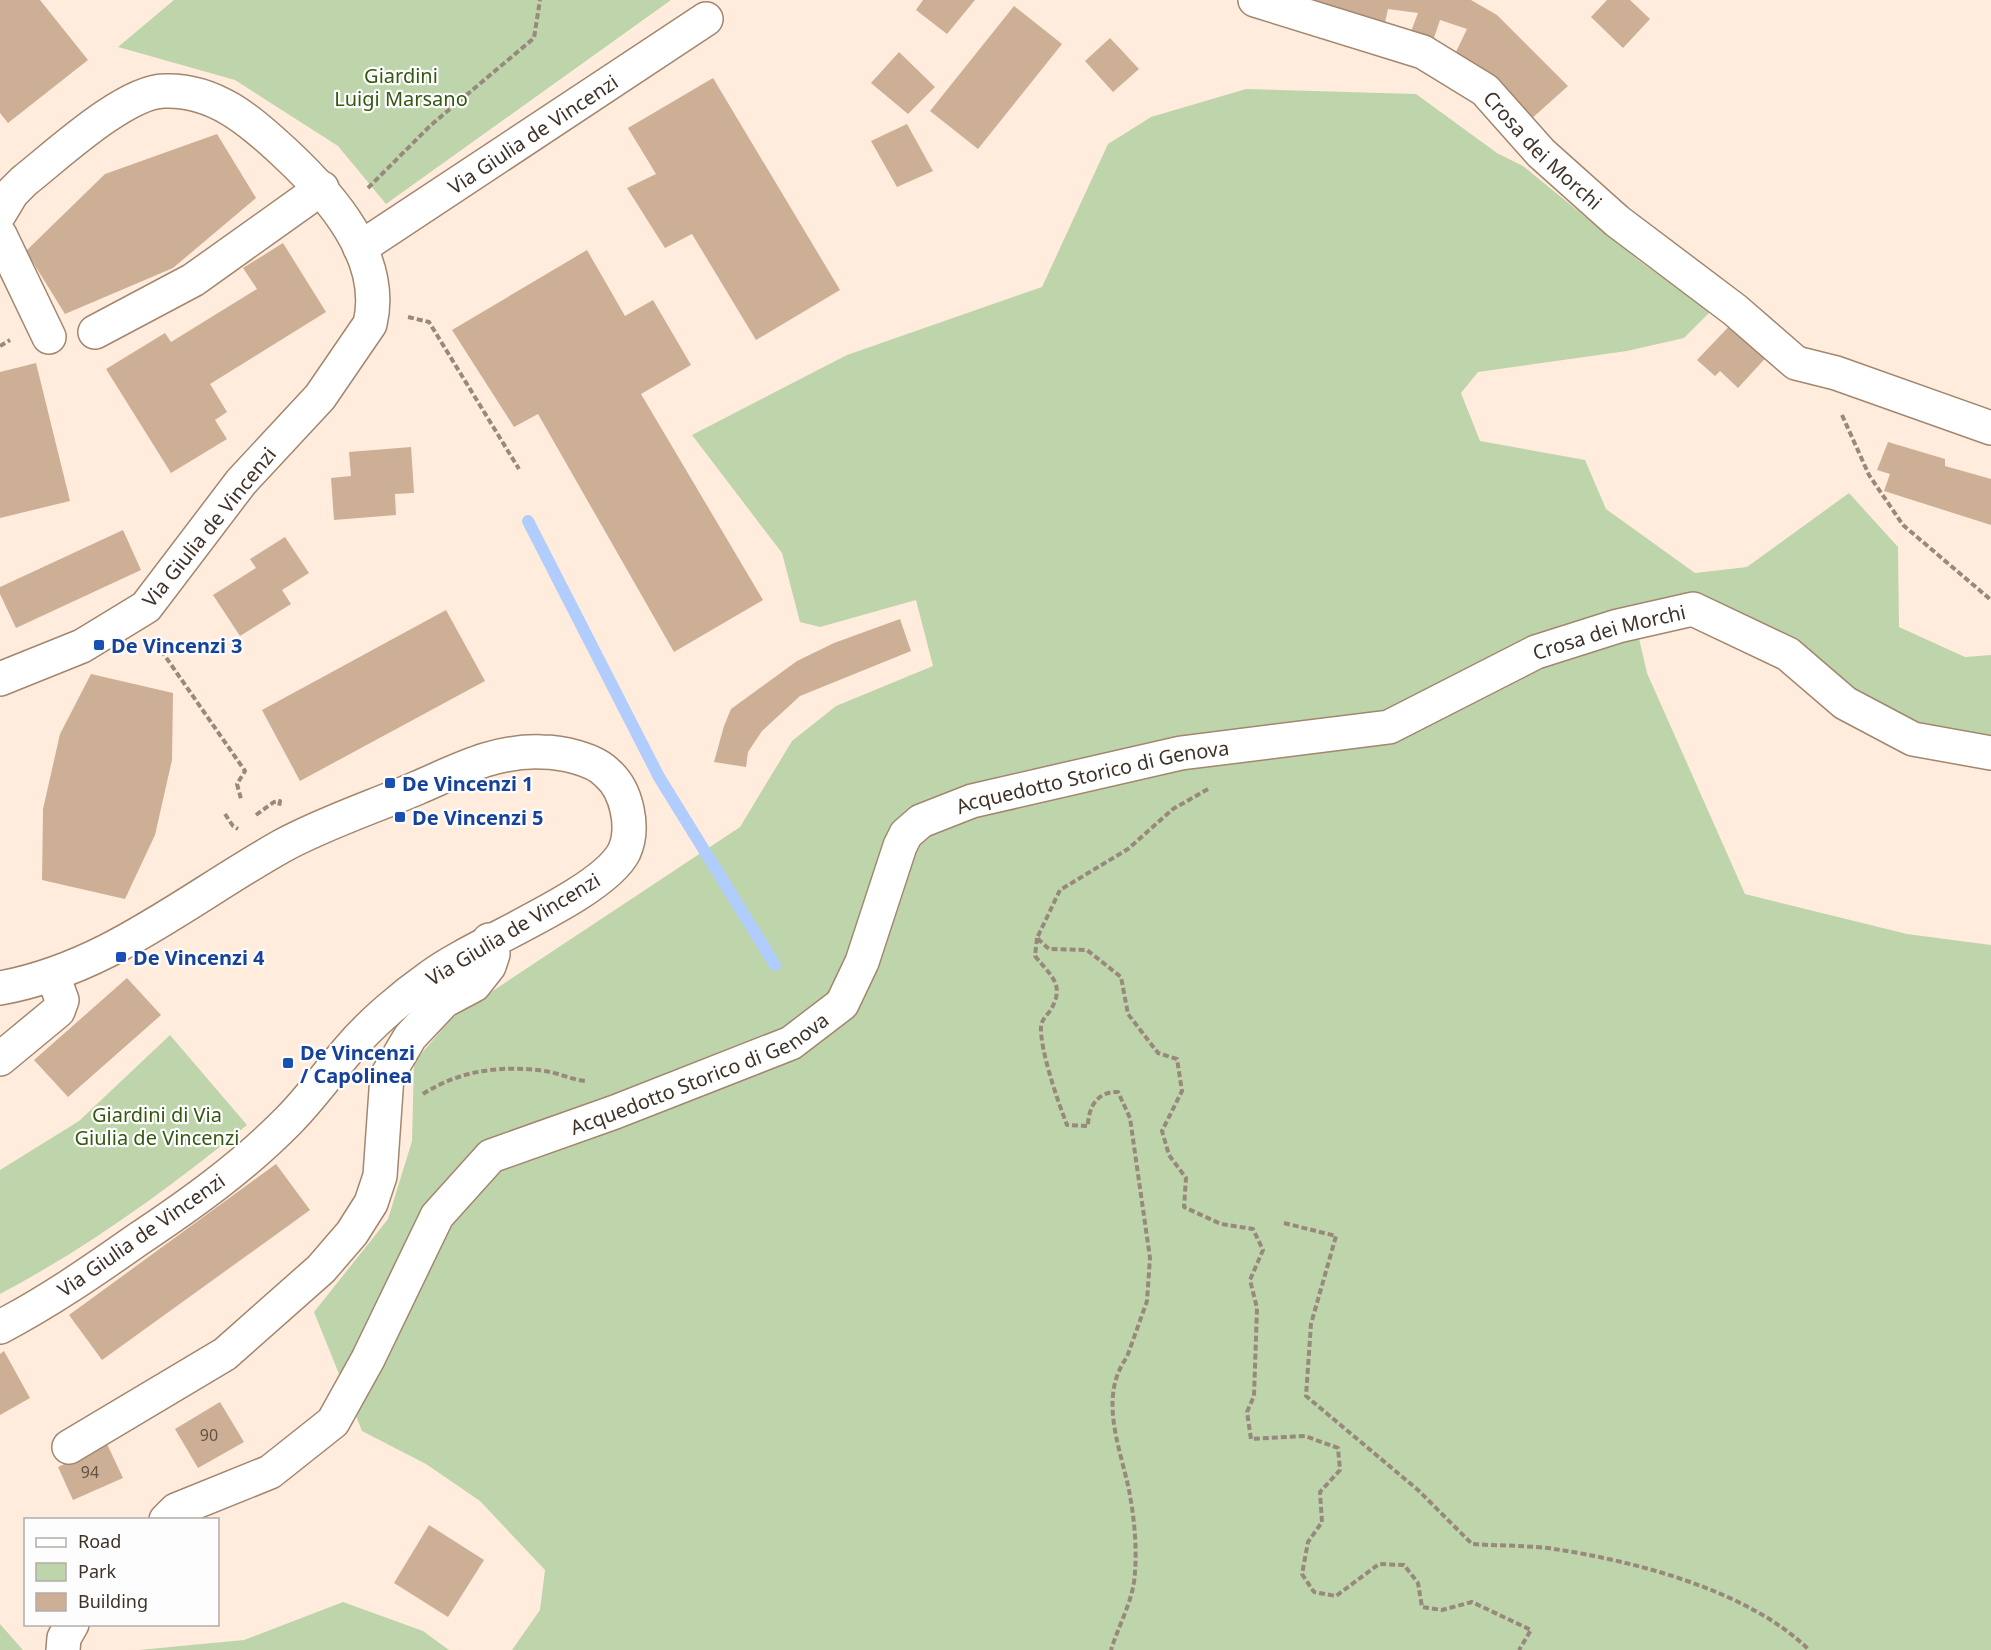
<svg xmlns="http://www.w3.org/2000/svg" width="1991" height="1650" font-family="'Noto Sans',sans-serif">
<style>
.green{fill:#bed5ac}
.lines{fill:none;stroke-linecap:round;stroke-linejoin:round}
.stream{stroke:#b0cdfd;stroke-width:12}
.building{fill:#cdaf95}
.minor-casing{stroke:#a3866e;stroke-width:36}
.path{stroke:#98897c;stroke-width:4;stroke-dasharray:6 3;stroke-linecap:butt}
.minor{stroke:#fff;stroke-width:33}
.transit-dot{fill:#1a4fb4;stroke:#fdfdfd;stroke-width:2}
.labels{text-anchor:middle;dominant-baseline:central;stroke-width:4.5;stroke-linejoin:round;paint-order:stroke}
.number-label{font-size:16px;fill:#625244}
.park-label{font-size:20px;fill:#355710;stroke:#fdfdfd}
.street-label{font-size:20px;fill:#3f3329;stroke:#fdfdfd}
.transit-label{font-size:20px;font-weight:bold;fill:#164399;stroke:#fdfdfd;text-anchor:start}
</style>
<rect width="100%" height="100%" fill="#ffecdc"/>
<path class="green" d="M 174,0 L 671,0 L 386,204 L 338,146 L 235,80 L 118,47 Z
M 1246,89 L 1416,94 L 1497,153 L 1523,166 L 1638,260 L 1710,312 L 1684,338 L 1627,351 L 1478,372 L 1461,393 L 1480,441 L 1585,460 L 1606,509 L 1695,573 L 1747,567 L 1849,493 L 1898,547 L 1899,627 L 1965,657 L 1991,655 L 1991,739 L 1905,720 L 1740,616 L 1632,608 L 1647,673 L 1745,894 L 1907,934 L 1991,945 L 1991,1650 L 512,1650 L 540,1610 L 545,1570 L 480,1501 L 426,1464 L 362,1431 L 314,1312 L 388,1219 L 412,1141 L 414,1062 L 452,1018 L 740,827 L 792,741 L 836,706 L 933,666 L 916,600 L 820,627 L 800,622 L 782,553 L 692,435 L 847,355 L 1042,287 L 1108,144 L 1151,117 Z
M 170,1035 L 247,1125 C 168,1189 89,1247 0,1294 L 0,1170 L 79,1121 Z
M 343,1602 L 423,1631 L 449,1650 L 139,1650 L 244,1640 Z
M 0,1624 L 23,1650 L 0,1650 Z"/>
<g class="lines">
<path class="stream" d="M 528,521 L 659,777 L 775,965"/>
</g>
<path class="building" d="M 0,0 L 40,0 L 88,60 L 8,123 L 0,113 Z
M 923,0 L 975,0 L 947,34 L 916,10 Z
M 1289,0 L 1471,0 L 1497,15 L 1568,86 L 1530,120 L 1453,58 L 1467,29 L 1440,20 L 1433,41 L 1410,34 L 1418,13 L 1388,9 L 1384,27 Z
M 1607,0 L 1630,0 L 1650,19 L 1623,48 L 1591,17 Z
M 1014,6 L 1062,44 L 978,149 L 930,111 Z
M 1110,38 L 1139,69 L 1113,92 L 1085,61 Z
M 899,52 L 935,87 L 908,114 L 871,83 Z
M 713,78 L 840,290 L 756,340 L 692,234 L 665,248 L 627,188 L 656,174 L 628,128 Z
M 907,124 L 933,171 L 897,187 L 871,141 Z
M 217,134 L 256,198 L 173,268 L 65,314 L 26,251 L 105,174 Z
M 283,243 L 326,312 L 210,384 L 227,412 L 215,420 L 227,439 L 171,473 L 106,369 L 165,333 L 171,342 L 257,289 L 243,268 Z
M 587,250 L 625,316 L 653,300 L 691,365 L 641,394 L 763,600 L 674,652 L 538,414 L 514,427 L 452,330 Z
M 1737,318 L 1772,351 L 1738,388 L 1720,371 L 1715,376 L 1697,360 Z
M 36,363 L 70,501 L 0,518 L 0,372 Z
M 1888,442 L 1945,459 L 1945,466 L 1991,479 L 1991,525 L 1884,491 L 1890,474 L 1877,470 Z
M 411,447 L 414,493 L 395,494 L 396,515 L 334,520 L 331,478 L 351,476 L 349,452 Z
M 123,530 L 141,570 L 16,628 L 0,594 L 0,587 Z
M 285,537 L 309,573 L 282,590 L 291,604 L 240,636 L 213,595 L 256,568 L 250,559 Z
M 446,610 L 485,681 L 300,781 L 262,710 Z
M 900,619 L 911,651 L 800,696 L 762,731 L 748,752 L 746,767 L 714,762 L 724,726 L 731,709 L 797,661 L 834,643 Z
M 91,674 L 173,693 L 172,760 L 155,835 L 125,899 L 42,880 L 43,809 L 60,734 Z
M 127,978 L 161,1015 L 68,1097 L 34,1060 Z
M 276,1164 L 310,1210 L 102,1360 L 69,1315 Z
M 4,1351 L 30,1398 L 0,1415 L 0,1354 Z
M 220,1402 L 244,1442 L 198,1468 L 175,1429 Z
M 107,1444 L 123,1478 L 73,1500 L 58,1467 Z
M 429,1525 L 484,1560 L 448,1617 L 394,1583 Z"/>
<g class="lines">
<defs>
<g id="minor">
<path id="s1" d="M 1255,0 L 1423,52 L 1485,90 L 1541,153 L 1617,221 L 1735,310 L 1796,363 L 1836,373 L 1991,428"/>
<path d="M 0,213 L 12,193 L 24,181 C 56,156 124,92 164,91 C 215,89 250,121 285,153 C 330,195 386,257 370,324 L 320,397 L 241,482 L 146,607 L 82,646 L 0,679"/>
<path d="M 0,235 L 49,337"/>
<path id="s2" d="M 360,248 L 706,19"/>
<path d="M 95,332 L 193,280 L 322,188"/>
<path d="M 0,988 C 107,969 189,898 282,846 C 324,823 373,807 417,788 C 459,770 495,750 542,752 C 561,752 594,759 607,773 C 627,790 635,828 624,852 C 601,896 475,943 430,977 C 403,996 370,1024 349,1049 C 329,1072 311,1098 289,1120 C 244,1166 191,1204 137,1240 C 93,1271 48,1302 0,1327"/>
<path d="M 0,1059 L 58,1011 L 62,1000 L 53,976"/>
<path d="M 69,1447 L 225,1354 L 321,1269 L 352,1233 L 371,1203 L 380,1176 L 387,1076 L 410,1037 L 444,1001 L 474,985 L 489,966 L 493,954 L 489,940"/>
<path id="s3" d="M 166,1520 L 176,1510 L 270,1472 L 333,1422 L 368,1359 L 437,1216 L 491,1156 L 615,1112 L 791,1043 L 842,1004 L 862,962 L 900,846 L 906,834 L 921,821 L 972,801 L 1181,753 L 1389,727 L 1536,652 L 1618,626 L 1693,609 L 1788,654 L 1845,703 L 1913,739 L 1991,753"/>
<path d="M 63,1650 L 64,1638 L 72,1624"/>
</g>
</defs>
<use href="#minor" class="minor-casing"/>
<path class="path" d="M 368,188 L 431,125 L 534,38 L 540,0
M 408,317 L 429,322 L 519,469
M 0,346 L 10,340
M 1842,415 L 1869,475 L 1903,525 L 1991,600
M 156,643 L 245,771 L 237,784 L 241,799
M 1208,789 L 1173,809 L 1128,849 L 1060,890 L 1037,938 L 1049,949 L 1087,950 L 1121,977 L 1128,1014 L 1158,1053 L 1177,1059 L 1182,1091 L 1162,1131 L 1169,1155 L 1186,1178 L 1184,1207 L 1221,1224 L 1253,1229 L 1263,1250 L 1250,1280 L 1257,1308 L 1254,1396 L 1247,1412 L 1251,1439 L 1305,1436 L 1338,1448 L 1340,1470 L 1320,1492 L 1322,1522 L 1308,1542 L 1302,1574 L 1314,1592 L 1336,1596 L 1379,1564 L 1404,1565 L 1418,1583 L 1422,1607 L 1442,1610 L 1472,1602 L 1531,1630 L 1519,1650
M 225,814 L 233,826 L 238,829
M 256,815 L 274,802 L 280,801 L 279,807
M 1037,938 L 1035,956 C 1051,976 1066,985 1050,1011 C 1046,1016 1041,1021 1041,1027 C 1040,1050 1058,1102 1067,1125 L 1088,1126 C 1088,1108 1097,1091 1118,1092 L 1130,1118 L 1150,1258 L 1147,1301 L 1127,1357 C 1098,1397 1120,1447 1129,1490 C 1134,1516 1137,1545 1135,1572 C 1134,1599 1119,1624 1111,1650
M 423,1094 C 460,1070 502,1065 545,1071 C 559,1073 572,1080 586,1081
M 1284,1223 L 1336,1236 L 1311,1324 L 1306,1396 L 1418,1490 L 1472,1544 C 1499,1546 1527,1545 1554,1549 C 1635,1561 1750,1591 1809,1650"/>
<use href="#minor" class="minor"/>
</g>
<g class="transit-dot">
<rect x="93" y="639" width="12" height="12" rx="3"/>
<rect x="384" y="777" width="12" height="12" rx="3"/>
<rect x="394" y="811" width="12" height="12" rx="3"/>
<rect x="115" y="951" width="12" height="12" rx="3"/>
<rect x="282" y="1057" width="12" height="12" rx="3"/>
</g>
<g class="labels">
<g class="number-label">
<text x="209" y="1435">90</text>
<text x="90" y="1472">94</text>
</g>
<g class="park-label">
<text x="401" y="75">Giardini<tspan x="401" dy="23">Luigi Marsano</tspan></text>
<text x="157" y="1114">Giardini di Via<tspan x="157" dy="23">Giulia de Vincenzi</tspan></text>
</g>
<g class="street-label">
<text stroke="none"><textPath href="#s2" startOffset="207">Via Giulia de Vincenzi</textPath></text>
<text stroke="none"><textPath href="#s1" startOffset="332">Crosa dei Morchi</textPath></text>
<text transform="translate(209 527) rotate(-51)">Via Giulia de Vincenzi</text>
<text stroke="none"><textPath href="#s3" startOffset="1814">Crosa dei Morchi</textPath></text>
<text stroke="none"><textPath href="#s3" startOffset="1272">Acquedotto Storico di Genova</textPath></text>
<text transform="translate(513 929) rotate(-31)">Via Giulia de Vincenzi</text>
<text stroke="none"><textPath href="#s3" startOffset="732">Acquedotto Storico di Genova</textPath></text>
<text transform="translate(141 1235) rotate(-35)">Via Giulia de Vincenzi</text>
</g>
<g class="transit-label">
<text x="111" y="645">De Vincenzi 3</text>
<text x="402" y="783">De Vincenzi 1</text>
<text x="412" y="817">De Vincenzi 5</text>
<text x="133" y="957">De Vincenzi 4</text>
<text x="300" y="1052">De Vincenzi<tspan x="300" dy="23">/ Capolinea</tspan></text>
</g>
</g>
<rect x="24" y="1518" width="195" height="108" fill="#fdfdfd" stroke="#b1aca8" stroke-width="1.5"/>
<rect x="36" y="1538" width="30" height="9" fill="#ffffff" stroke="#b1aca8" stroke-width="1.5"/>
<text x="78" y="1548" font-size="18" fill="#3f3329">Road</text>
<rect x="36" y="1563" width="30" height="18" fill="#bed5ac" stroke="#b1aca8" stroke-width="1.5"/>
<text x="78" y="1578" font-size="18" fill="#3f3329">Park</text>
<rect x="36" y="1593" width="30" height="18" fill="#cdaf95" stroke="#b1aca8" stroke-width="1.5"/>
<text x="78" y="1608" font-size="18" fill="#3f3329">Building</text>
</svg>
